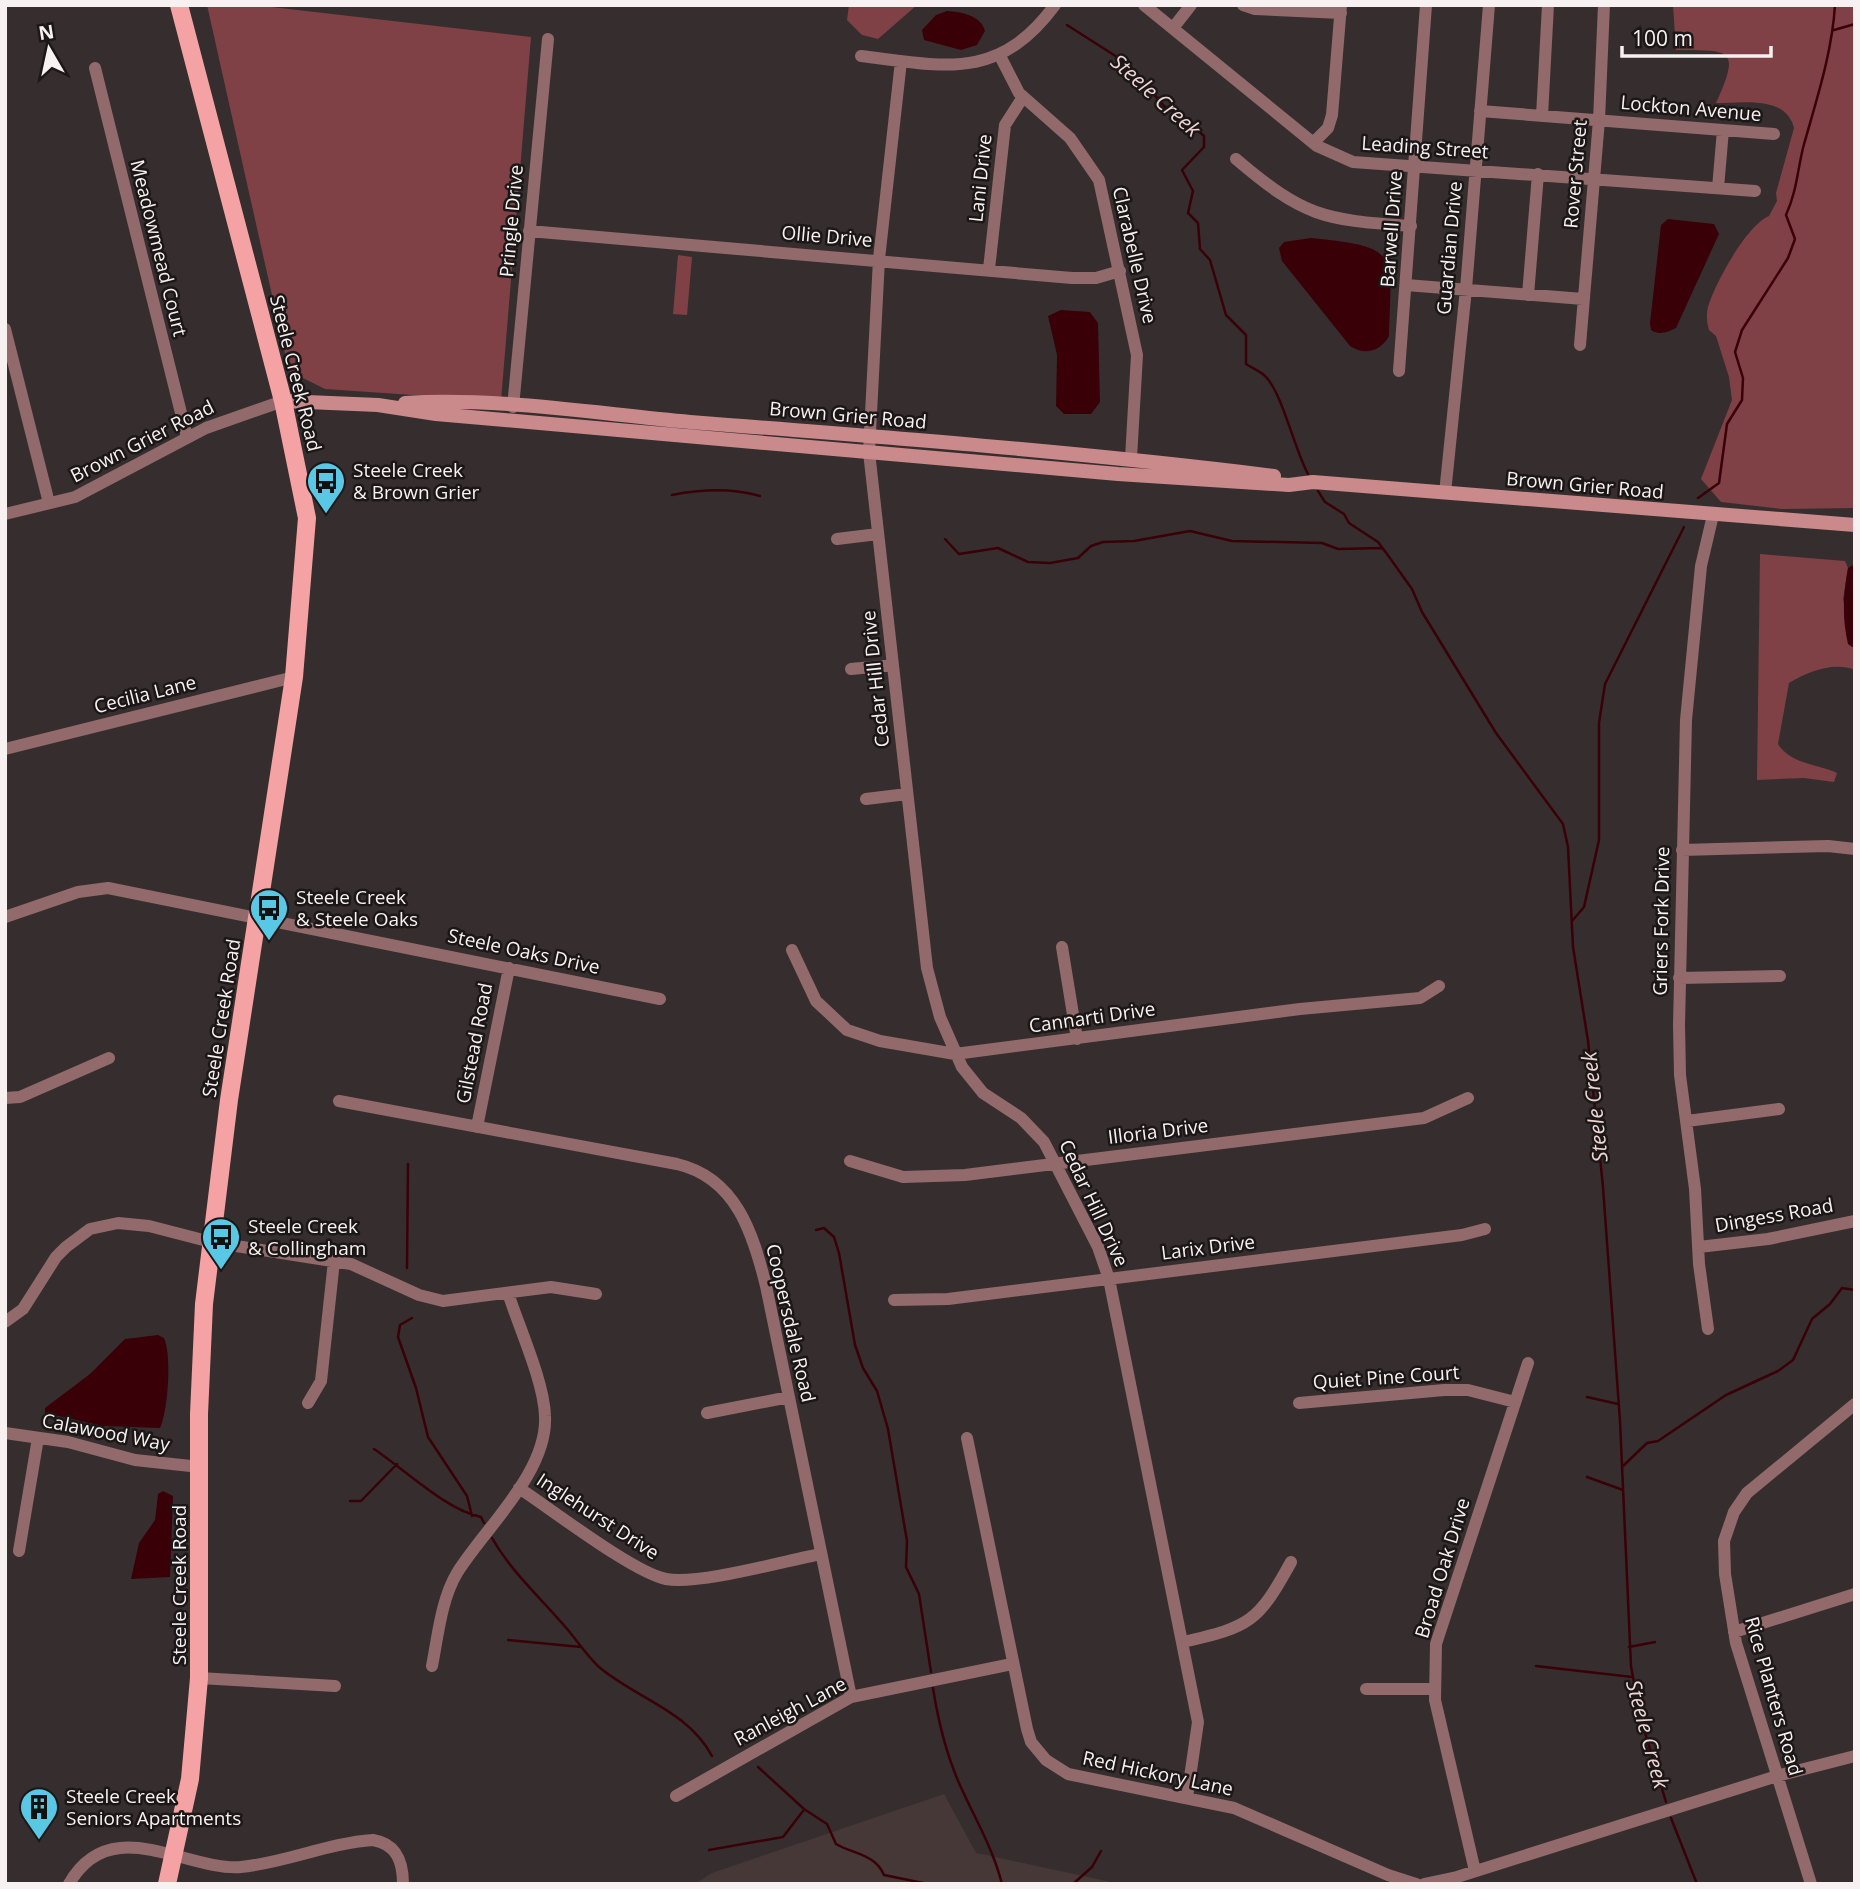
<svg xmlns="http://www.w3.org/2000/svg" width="1860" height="1889" font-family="'Open Sans',sans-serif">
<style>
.built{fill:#473838}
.green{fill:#7f4145}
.water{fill:#390008}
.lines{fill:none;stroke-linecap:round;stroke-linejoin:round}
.stream{stroke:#390008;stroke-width:2.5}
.minor{stroke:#936a6b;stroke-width:12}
.secondary{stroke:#ca8a8c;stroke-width:14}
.primary{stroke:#f5a2a5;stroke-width:18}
.labels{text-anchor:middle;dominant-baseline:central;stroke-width:5;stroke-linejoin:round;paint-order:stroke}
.street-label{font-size:19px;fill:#f7f1f1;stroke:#1b1717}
.poi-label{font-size:19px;fill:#f7f1f1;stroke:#1b1717;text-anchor:start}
.water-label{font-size:21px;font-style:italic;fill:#efd5d5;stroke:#1b1717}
</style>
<rect width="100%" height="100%" fill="#362e2e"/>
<path class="built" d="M 944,1794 L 976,1853 L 1120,1884 L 695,1884 L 712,1873 Z"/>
<path class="green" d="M 207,5 L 253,5 L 531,37 L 501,401 L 325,389 L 289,371 Z
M 849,5 L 917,5 L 878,39 L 862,35 L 847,20 Z
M 1673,5 L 1855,5 L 1855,508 L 1782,509 L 1721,502 L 1701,479 L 1732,400 L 1729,377 L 1716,336 L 1709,330 C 1707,323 1706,314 1708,307 C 1715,283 1747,225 1769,216 L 1777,201 L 1776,193 L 1794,128 C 1786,95 1742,103 1716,103 C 1742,46 1729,51 1676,50 Z
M 678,255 L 692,257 L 687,315 L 673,314 Z
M 1760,554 L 1845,561 L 1848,568 L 1843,599 L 1852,647 L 1855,646 L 1855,670 C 1834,661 1807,672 1789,683 L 1778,744 C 1790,764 1818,764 1837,773 L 1834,782 L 1804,778 L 1757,780 Z"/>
<path class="water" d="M 947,11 C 961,12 981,15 985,31 L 977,45 L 961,50 L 924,40 L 922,30 L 936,15 Z
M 1668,219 L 1714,224 L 1719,234 L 1676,328 C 1668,332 1660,336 1651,330 L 1650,323 L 1661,225 Z
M 1311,238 C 1401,247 1391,252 1389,336 C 1381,351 1365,356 1350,346 L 1282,261 L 1279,248 L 1284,242 Z
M 1061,310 L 1090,312 L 1098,323 L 1100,402 L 1091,414 L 1064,414 L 1056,406 L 1057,355 L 1048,316 Z
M 1855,564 L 1855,646 L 1852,647 L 1848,644 C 1842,619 1843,594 1848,568 Z
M 158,1335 L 164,1338 C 172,1355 168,1411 160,1428 L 103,1426 L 45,1413 L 45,1408 L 90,1374 L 125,1339 Z
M 163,1491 L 173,1496 L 170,1577 L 131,1579 L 139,1543 L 155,1520 L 158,1494 Z"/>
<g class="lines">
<path class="stream" d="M 1067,25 L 1128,64 L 1164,106 L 1179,114 L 1204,136 L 1204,147 L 1182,170 L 1193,191 L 1188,213 L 1198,223 L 1200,249 L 1210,260 L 1226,315 L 1246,335 L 1246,364 C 1252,368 1260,371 1265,376 C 1282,392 1295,451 1308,474
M 1834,30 L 1855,24
M 1318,491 L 1325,502 L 1344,514 L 1349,523 L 1378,542 L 1387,554 L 1412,589 L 1422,612 L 1496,733 L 1563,824 L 1568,847 L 1573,947 L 1588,1041 L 1603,1187 L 1620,1421 L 1631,1666 L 1640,1716 L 1666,1802
M 672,495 C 703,489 732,488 760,496
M 1698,498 L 1719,483 L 1727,424 L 1742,400 L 1743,378 L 1735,352 L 1742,330 L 1788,258 L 1795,239 L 1786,215 C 1797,190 1797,173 1803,148 C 1816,101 1832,54 1835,5
M 945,539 L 959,554 L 998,548 L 1028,562 L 1050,563 L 1078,558 L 1091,546 L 1103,542 L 1134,541 L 1190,531 L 1232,541 L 1322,543 L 1338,549 L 1382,548
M 1572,921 L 1584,907 L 1599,840 L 1599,723 L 1605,684 L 1684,527
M 816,1230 L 824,1228 L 834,1237 L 839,1253 L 855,1345 L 863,1368 L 877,1391 L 888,1429 L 907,1541 L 906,1567 L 919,1594 L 931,1672
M 407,1268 L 408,1164
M 412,1318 L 400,1325 L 398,1337 L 416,1388 L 428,1437 L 467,1496 L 472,1516
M 1587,1397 L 1618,1404
M 374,1449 C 404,1469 446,1510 481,1517 L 484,1523
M 1622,1467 L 1647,1443 L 1658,1441 L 1726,1395 L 1778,1371 L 1793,1360 L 1812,1319 L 1830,1304 L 1842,1288 L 1855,1290
M 1587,1477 L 1623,1490
M 350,1501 L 361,1501 L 397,1464
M 492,1538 C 512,1573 542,1599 568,1630 C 578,1642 587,1656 599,1667 C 637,1699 687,1710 712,1756
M 508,1640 L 581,1647
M 1629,1647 L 1655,1642
M 1536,1666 L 1632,1677
M 933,1688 C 938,1720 946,1753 959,1783 C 974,1817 993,1848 1002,1884
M 758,1767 L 804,1809 L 827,1824 L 836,1844 C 853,1854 875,1854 884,1875 L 928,1884
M 1671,1818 L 1697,1884
M 709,1850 L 783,1837 L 803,1811
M 1073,1884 L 1092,1867 L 1101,1851"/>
<path class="minor" d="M 1144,5 L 1317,146 L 1353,162 L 1755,191
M 1243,5 L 1255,9 L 1341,13
M 1173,28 L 1191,5
M 999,54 L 1019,93 L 1070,138 L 1099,180 L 1137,355 L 1131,458
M 861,56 C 944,66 998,82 1055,5
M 901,61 L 879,259 L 869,452 L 927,968 L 940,1017 L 962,1067 L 983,1093 L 1021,1118 L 1044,1142 L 1098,1247 L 1109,1279 L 1198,1722 L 1187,1798
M 95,68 L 187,437
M 1480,111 L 1774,134
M 1542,116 L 1548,5
M 1313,143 L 1328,128 L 1332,115 L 1341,5
M 1236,159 C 1304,217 1323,220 1411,226
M 1718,188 L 1723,130
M 529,231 L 1072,278 L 1096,278 L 1120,271
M 989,269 L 1005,125 L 1023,97
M 1406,285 L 1583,299
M 1528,295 L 1538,174
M 5,329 L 49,503
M 1580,345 L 1599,120 L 1604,5
M 1399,371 L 1426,5
M 513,407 L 548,39
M 1445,493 L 1466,289 L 1489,5
M 5,514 L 75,497 L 206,428 L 283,401
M 837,539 L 878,534
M 851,669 L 893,665
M 5,749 L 294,677
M 866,799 L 907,794
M 1682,850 L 1828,846 L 1855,849
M 5,917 L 78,892 L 108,888 L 660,999
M 1062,947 L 1077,1039
M 792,950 L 816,1001 L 847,1030 L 880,1041 L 955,1054 L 1300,1009 L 1420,998 L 1439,986
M 1679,978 L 1780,976
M 5,1098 L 20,1097 L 109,1058
M 339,1101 L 677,1164 C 736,1178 753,1233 766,1286 L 851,1697
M 1687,1121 L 1779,1109
M 477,1127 L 509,968
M 850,1161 L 903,1177 L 965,1175 L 1424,1118 L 1468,1098
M 1699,1247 L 1768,1239 L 1855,1221
M 894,1300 L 948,1299 L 1462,1235 L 1485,1229
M 5,1322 L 23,1309 L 56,1257 L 66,1247 L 90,1229 L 118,1223 L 149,1226 L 211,1242 L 351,1264 L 419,1295 L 443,1301 L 551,1287 L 596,1294
M 1708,1329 L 1699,1264 L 1695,1189 L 1680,1075 L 1679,1025 L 1686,720 L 1701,566 L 1713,515
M 308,1403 L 321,1381 L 334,1261
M 1299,1403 L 1444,1390 L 1468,1390 L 1515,1402
M 707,1413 L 789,1397
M 5,1433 L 68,1442 L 135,1460 L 200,1467
M 967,1438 L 1027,1729 L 1031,1742 L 1046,1760 L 1068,1774 L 1234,1808 L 1388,1875 L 1416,1884
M 519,1488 C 551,1509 634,1573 666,1579 C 699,1585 784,1561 821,1554
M 19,1551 L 38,1438
M 1734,1632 L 1855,1594
M 1183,1642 C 1250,1627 1258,1622 1291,1562
M 432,1666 C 438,1636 441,1600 457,1573 C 485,1528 548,1472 545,1416 C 544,1382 519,1327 508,1293
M 199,1678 L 335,1686
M 1366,1689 L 1433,1689
M 676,1796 L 851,1697 L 1012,1664
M 1475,1871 L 1435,1700 L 1436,1644 L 1528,1363
M 69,1884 C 110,1811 185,1871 241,1867 C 285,1863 328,1843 373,1840 C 397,1844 403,1862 403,1884
M 1424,1884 L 1457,1877 L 1777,1776 L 1855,1756
M 1811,1884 L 1736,1643 L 1725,1574 L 1724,1541 L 1734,1512 L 1747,1493 L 1855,1404"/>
<path class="secondary" d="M 283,401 L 378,405 L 436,414 L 1118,474 L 1289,485 L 1313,482 L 1855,525
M 405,403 C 496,397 598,414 690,422 C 885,437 1080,452 1274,476"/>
<path class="primary" d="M 167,1884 L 190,1779 L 199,1678 L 199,1414 L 204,1304 L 229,1100 L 294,677 L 307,518 L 283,401 L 179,5"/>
</g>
<defs>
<symbol id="bus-pin" viewBox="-11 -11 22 30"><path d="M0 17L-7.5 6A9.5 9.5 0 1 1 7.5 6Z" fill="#59c8e4" stroke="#1b1717"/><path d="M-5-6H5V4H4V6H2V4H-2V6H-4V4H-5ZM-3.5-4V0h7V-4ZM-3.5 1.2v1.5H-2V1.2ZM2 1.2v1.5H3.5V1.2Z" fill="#111"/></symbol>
<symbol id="building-pin" viewBox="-11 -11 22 30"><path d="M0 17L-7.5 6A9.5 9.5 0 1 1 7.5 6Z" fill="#59c8e4" stroke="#1b1717"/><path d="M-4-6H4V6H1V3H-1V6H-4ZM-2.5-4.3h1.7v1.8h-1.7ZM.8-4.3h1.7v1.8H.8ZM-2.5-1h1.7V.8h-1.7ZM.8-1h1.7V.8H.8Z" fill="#111"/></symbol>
</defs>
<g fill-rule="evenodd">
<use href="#bus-pin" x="304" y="459" width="44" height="60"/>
<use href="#bus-pin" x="247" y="886" width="44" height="60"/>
<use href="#bus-pin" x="199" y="1215" width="44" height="60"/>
<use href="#building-pin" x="17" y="1785" width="44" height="60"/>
</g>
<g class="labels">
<g class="street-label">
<text transform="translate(1691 108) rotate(5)">Lockton Avenue</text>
<text transform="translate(1425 147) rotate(4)">Leading Street</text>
<text transform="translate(1575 174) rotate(-85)">Rover Street</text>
<text transform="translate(980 178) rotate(-84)">Lani Drive</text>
<text transform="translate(511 221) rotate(-85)">Pringle Drive</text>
<text transform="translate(1391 229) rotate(-86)">Barwell Drive</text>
<text transform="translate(827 236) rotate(5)">Ollie Drive</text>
<text transform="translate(159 248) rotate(76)">Meadowmead Court</text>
<text transform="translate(1449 248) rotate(-85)">Guardian Drive</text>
<text transform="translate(1135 255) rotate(77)">Clarabelle Drive</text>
<text transform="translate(296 373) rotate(76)">Steele Creek Road</text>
<text transform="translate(848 415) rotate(5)">Brown Grier Road</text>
<text transform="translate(142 441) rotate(-27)">Brown Grier Road</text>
<text transform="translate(1585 485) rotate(5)">Brown Grier Road</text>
<text transform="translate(875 679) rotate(-96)">Cedar Hill Drive</text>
<text transform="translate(145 694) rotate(-14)">Cecilia Lane</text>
<text transform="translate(1661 921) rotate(-89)">Griers Fork Drive</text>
<text transform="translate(524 951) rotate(12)">Steele Oaks Drive</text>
<text transform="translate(1092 1017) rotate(-8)">Cannarti Drive</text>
<text transform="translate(221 1018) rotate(-81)">Steele Creek Road</text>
<text transform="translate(474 1043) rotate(-79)">Gilstead Road</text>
<text transform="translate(1158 1131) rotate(-7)">Illoria Drive</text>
<text transform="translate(1094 1203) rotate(65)">Cedar Hill Drive</text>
<text transform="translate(1774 1215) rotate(-10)">Dingess Road</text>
<text transform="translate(1208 1247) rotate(-7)">Larix Drive</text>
<text transform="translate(791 1323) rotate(77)">Coopersdale Road</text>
<text transform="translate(1386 1377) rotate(-4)">Quiet Pine Court</text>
<text transform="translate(106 1432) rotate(11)">Calawood Way</text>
<text transform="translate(598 1516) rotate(33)">Inglehurst Drive</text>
<text transform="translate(1442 1568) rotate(-73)">Broad Oak Drive</text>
<text transform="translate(179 1585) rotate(-90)">Steele Creek Road</text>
<text transform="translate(1774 1696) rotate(74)">Rice Planters Road</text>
<text transform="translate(790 1711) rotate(-28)">Ranleigh Lane</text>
<text transform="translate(1158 1773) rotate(12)">Red Hickory Lane</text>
</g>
<g class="poi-label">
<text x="353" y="470">Steele Creek<tspan x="353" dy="22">&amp; Brown Grier</tspan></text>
<text x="296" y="897">Steele Creek<tspan x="296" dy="22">&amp; Steele Oaks</tspan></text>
<text x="248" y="1226">Steele Creek<tspan x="248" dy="22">&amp; Collingham</tspan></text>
<text x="66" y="1796">Steele Creek<tspan x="66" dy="22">Seniors Apartments</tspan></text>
</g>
<g class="water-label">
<text transform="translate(1156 95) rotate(42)">Steele Creek</text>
<text transform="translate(1594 1107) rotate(-96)">Steele Creek</text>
<text transform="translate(1648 1734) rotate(75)">Steele Creek</text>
</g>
</g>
<rect width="1860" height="1889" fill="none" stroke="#f7f1f1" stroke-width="14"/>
<g transform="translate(49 49) rotate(351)" stroke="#1b1717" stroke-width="5" paint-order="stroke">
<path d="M0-5L12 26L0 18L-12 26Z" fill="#f7f1f1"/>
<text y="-10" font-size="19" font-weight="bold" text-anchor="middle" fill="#f7f1f1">N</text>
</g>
<path d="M1622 46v10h149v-10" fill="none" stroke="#f7f1f1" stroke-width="3.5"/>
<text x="1632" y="46" font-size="21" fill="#f7f1f1" stroke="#1b1717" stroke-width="5" paint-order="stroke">100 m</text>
</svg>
